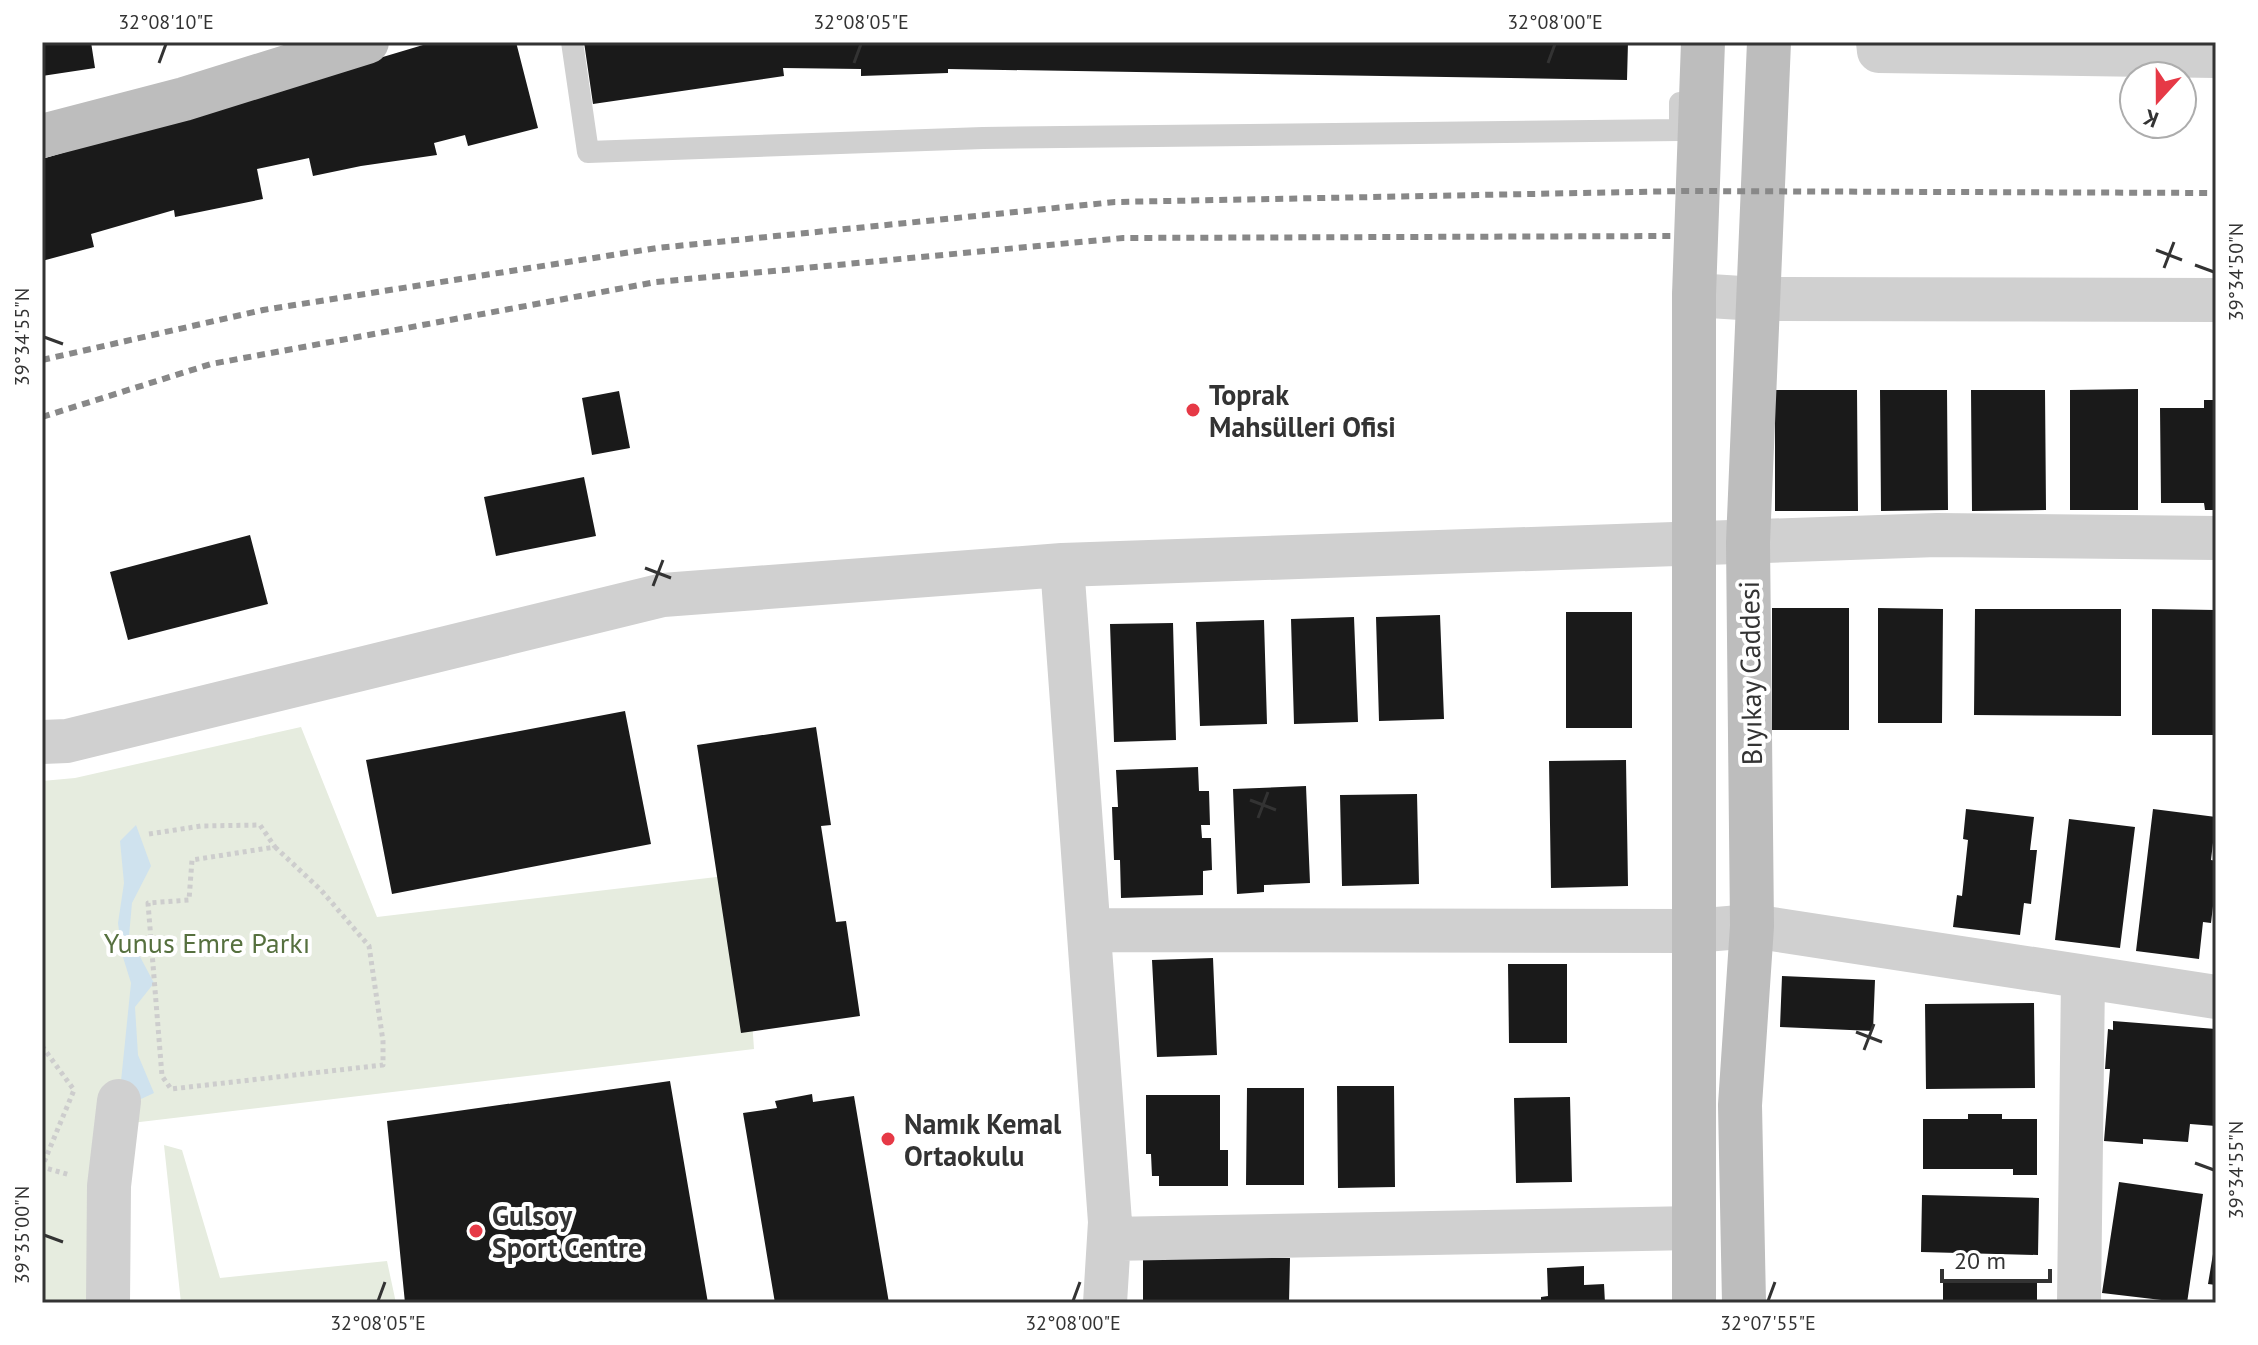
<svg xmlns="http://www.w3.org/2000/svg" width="2258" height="1345" font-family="'PT Sans',sans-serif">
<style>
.green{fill:#e6ecdf}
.water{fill:#cfe2ee}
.building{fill:#1a1a1a}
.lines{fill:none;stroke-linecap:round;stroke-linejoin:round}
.path{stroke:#cdcdcd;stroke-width:5;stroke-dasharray:4 4;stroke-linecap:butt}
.lane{stroke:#d0d0d0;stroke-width:22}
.street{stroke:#d0d0d0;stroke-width:44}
.secondary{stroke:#bdbdbd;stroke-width:44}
.rail{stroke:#888;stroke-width:6;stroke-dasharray:8 6;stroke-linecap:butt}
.ticks{fill:none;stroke:#333;stroke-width:3}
.poi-dot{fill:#e63946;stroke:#fff;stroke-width:3}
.labels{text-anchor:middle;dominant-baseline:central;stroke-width:8;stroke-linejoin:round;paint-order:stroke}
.poi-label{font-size:28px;font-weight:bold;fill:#333;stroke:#fff;text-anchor:start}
.street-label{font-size:28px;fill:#333;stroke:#fff}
.park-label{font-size:28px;fill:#56703f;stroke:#fff}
.neatline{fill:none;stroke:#333;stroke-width:3}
.ticks-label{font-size:20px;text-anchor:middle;fill:#333}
</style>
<rect width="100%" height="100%" fill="#fff"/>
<path class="green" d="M 301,727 L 377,917 L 742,874 L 754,1049 L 123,1124 L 96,1303 L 42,1303 L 42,781 L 75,778 Z
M 164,1145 L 182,1150 L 220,1278 L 387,1261 L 396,1303 L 181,1303 Z"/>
<path class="water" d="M 136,825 L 151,866 L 132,903 L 129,936 L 154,983 L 135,1007 L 138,1055 L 154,1093 L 141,1099 L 119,1101 L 131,983 L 122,954 L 118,923 L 124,883 L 120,841 Z"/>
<path class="building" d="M 42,42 L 91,42 L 95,68 L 42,76 Z
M 433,42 L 516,42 L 538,128 L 468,146 L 465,135 L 434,143 L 437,155 L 361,166 L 313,176 L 309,158 L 257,169 L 263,199 L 175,217 L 174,210 L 91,234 L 94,247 L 42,261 L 42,159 Z
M 584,42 L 1628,42 L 1627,80 L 948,69 L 948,73 L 861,76 L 861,69 L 783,68 L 784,76 L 593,104 Z
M 2138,389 L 2138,510 L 2070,510 L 2070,390 Z
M 1775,390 L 1857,390 L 1858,511 L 1775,511 Z
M 1880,390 L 1947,390 L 1948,510 L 1881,511 Z
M 1971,390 L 2045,390 L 2046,510 L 1972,511 Z
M 619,391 L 630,448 L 592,455 L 582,398 Z
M 2204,400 L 2216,400 L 2216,510 L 2205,510 L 2204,503 L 2161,503 L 2160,408 L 2204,408 Z
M 584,477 L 596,536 L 496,556 L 484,497 Z
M 250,535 L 268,604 L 128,640 L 110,572 Z
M 1772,608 L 1849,608 L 1849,730 L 1772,730 Z
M 1878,608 L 1943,609 L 1942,723 L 1878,723 Z
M 1975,609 L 2121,609 L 2121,716 L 1974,715 Z
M 2152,609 L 2216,610 L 2216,735 L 2152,735 Z
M 1566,612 L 1632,612 L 1632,728 L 1566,728 Z
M 1440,615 L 1444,719 L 1379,721 L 1376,617 Z
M 1354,617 L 1358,722 L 1294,724 L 1291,619 Z
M 1264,620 L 1267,724 L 1200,726 L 1196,622 Z
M 1173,623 L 1176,740 L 1114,742 L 1110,624 Z
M 625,711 L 651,844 L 392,894 L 366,760 Z
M 816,727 L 831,825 L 821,826 L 836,922 L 846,921 L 860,1016 L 741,1033 L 697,745 Z
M 1626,760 L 1628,886 L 1551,888 L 1549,761 Z
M 1198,767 L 1199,791 L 1209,791 L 1210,825 L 1201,825 L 1202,838 L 1211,838 L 1212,870 L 1203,871 L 1203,895 L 1121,898 L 1120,860 L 1114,860 L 1112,807 L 1118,807 L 1116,770 Z
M 1306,786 L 1310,883 L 1264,885 L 1264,892 L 1237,894 L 1233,789 Z
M 1417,794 L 1419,884 L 1342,886 L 1340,795 Z
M 1966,809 L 2034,817 L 2030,850 L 2037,850 L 2031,904 L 2024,903 L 2020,935 L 1953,927 L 1957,895 L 1962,896 L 1968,840 L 1963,839 Z
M 2153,809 L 2216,817 L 2211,860 L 2216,861 L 2216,881 L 2211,923 L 2203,922 L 2199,959 L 2136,951 Z
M 2069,819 L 2135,827 L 2120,948 L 2055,940 Z
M 1213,958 L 1217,1055 L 1157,1057 L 1152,960 Z
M 1508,964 L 1567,964 L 1567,1043 L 1509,1043 Z
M 1782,976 L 1875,980 L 1873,1031 L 1780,1027 Z
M 2034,1003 L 2035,1088 L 1926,1089 L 1925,1004 Z
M 2113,1021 L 2216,1029 L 2216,1126 L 2190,1124 L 2188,1142 L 2143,1139 L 2143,1144 L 2104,1141 L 2110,1069 L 2105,1069 L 2108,1029 L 2113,1030 Z
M 670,1081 L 708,1303 L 405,1303 L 387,1121 Z
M 1337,1086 L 1394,1086 L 1395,1187 L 1338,1188 Z
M 1247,1088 L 1304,1088 L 1304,1185 L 1246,1185 Z
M 812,1094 L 813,1102 L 854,1096 L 889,1303 L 775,1303 L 743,1113 L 777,1108 L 775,1101 Z
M 1146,1095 L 1220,1095 L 1220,1150 L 1228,1150 L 1228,1186 L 1159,1186 L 1159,1176 L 1152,1176 L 1151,1154 L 1146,1154 Z
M 1570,1097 L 1572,1182 L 1516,1183 L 1514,1098 Z
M 1968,1114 L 2002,1114 L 2002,1119 L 2037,1119 L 2037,1175 L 2013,1175 L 2013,1169 L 1923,1169 L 1923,1119 L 1968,1119 Z
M 2119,1182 L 2203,1194 L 2187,1303 L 2102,1293 Z
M 1922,1195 L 2039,1198 L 2038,1255 L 1921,1252 Z
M 2214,1248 L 2216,1248 L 2216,1285 L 2208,1284 Z
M 1143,1257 L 1290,1258 L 1289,1303 L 1143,1303 Z
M 1584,1266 L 1584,1285 L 1604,1284 L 1605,1303 L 1541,1303 L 1541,1297 L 1548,1296 L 1547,1268 Z
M 1943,1280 L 2037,1280 L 2037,1303 L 1943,1303 Z"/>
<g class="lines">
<path class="path" d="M 149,834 L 201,826 L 260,825 L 275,847
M 275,847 L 321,890 L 369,946 L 383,1041 L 383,1065 L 171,1089 L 162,1076 L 148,903 L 189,900 L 192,860 Z
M 42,1046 L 74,1090 L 42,1167 L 70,1175"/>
<path class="lane" d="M 572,42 L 588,152 L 983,138 L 1680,130 L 1680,103"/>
<path class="street" d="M 1878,42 L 1879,51 L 2216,56
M 1694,295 L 1757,299 L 2216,300
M 1062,565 L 1110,1222 L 1105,1303
M 42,742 L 67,741 L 663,595 L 1062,565 L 1937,535 L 2216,538
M 1090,930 L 1693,931 L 1752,926 L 2216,997
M 1109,1239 L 1694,1228
M 108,1303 L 109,1186 L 119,1101
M 2079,1303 L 2083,977"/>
<path class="secondary" d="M 42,136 L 184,99 L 367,42
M 1694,1303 L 1694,295 L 1703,42
M 1744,1303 L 1740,1105 L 1752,926 L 1748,542 L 1769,42"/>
<path class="rail" d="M 42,360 L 263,310 L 657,248 L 1115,202 L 1685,191 L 2216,193
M 42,417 L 211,364 L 656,282 L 1123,238 L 1674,236"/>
</g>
<path class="ticks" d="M 159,63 L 166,44M 854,63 L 861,44M 1548,63 L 1555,44M 2156,250 L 2182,260M 2195,265 L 2214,272M 2164,268 L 2174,242M 44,337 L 63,344M 645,568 L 671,578M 653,586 L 663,560M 1250,800 L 1276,810M 1258,818 L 1268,792M 1856,1032 L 1882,1042M 1864,1050 L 1874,1024M 2195,1163 L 2214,1170M 44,1235 L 63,1242M 378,1301 L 385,1282M 1073,1301 L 1080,1282M 1768,1301 L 1775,1282"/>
<g class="poi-dot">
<circle cx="1193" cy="410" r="8"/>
<circle cx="888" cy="1139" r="8"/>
<circle cx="476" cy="1231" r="8"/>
</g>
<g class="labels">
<g class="poi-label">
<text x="1209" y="394">Toprak<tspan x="1209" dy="32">Mahsülleri Ofisi</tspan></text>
<text x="904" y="1123">Namık Kemal<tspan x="904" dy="32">Ortaokulu</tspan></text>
<text x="492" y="1215">Gulsoy<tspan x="492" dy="32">Sport Centre</tspan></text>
</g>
<g class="street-label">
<text transform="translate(1750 673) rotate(-91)">Bıyıkay Caddesi</text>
</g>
<g class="park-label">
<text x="207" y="942">Yunus Emre Parkı</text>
</g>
</g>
<rect width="2258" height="1345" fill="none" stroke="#ffffff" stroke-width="88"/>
<g transform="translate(2158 100) rotate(201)"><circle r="38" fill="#ffffff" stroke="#adadad" stroke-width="2"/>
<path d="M0-6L14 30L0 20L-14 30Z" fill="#e63946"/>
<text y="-12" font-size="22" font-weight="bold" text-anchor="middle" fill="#333333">K</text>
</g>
<path d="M1942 1269v12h108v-12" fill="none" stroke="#333333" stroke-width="4"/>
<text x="1954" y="1269" font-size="24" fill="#333333" stroke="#ffffff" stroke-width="6" paint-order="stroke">20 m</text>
<rect x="44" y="44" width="2170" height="1257" class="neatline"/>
<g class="ticks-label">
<text x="166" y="29">32°08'10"E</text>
<text x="861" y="29">32°08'05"E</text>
<text x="1555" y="29">32°08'00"E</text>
<text transform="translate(2236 272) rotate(-90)" y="7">39°34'50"N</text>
<text transform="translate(22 337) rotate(-90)" y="7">39°34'55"N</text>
<text transform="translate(2236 1170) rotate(-90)" y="7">39°34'55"N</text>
<text transform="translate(22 1235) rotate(-90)" y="7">39°35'00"N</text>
<text x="378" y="1330">32°08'05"E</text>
<text x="1073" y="1330">32°08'00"E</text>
<text x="1768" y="1330">32°07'55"E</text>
</g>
</svg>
